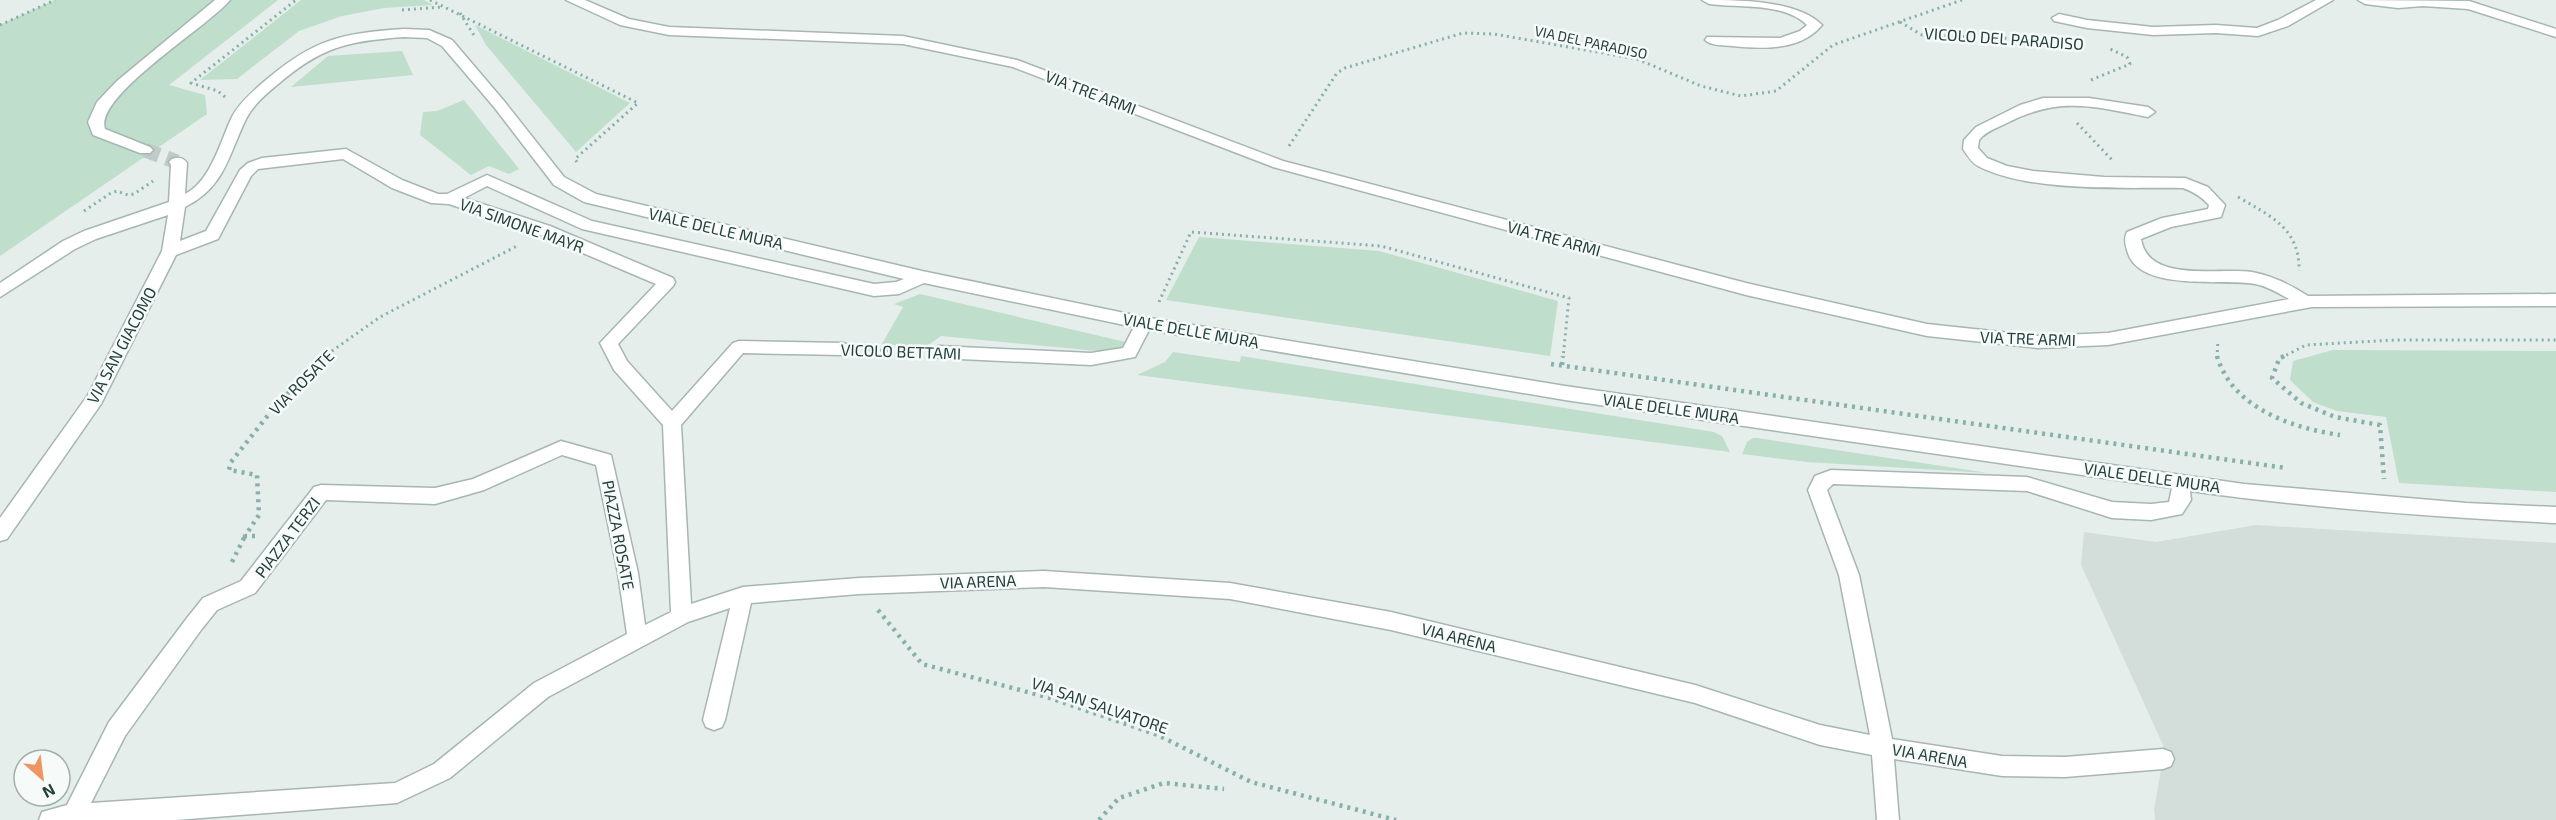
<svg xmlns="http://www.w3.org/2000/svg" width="2556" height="820" font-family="'Exo 2',sans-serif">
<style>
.built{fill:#d3deda}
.green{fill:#bfdecb}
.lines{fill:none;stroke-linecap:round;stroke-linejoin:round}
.minor-tunnel{stroke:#becbc8;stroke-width:15;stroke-dasharray:15 8;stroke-linecap:butt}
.minor-casing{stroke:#a7b6b3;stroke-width:3}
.path-far1{stroke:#86b0a9;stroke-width:3;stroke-dasharray:2 4;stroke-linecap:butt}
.path{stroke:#86b0a9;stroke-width:4.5;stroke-dasharray:3 5;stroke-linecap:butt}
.minor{fill:#fff;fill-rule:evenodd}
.labels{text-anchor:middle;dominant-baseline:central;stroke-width:5;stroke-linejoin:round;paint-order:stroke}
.far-street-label{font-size:14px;fill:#243f3c;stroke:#f6faf8}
.street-label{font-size:16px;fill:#243f3c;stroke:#f6faf8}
</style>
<rect width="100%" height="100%" fill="#e5eeeb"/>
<path class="built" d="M 2256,525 L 2556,543 L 2556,820 L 2155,820 L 2154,809 L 2163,759 L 2163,745 L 2081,565 L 2084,532 L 2156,542 Z"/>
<path class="green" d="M 55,0 L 278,0 L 169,85 L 205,95 L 207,114 L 0,256 L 0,25 Z
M 301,0 L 424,0 L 433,5 L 384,8 L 342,16 L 299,31 L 237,79 L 200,80 Z
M 475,25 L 630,103 L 576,152 L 486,45 Z
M 402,51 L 413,75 L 291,87 L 328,56 Z
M 464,100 L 519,169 L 509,174 L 489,166 L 471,175 L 420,135 L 423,112 L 437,111 Z
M 1199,237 L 1379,251 L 1558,301 L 1550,356 L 1166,300 Z
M 920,294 L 1130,343 L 1118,353 L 941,336 L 924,348 L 882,344 L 903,307 L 894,304 Z
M 2333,350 L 2556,351 L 2556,492 L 2399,483 L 2386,417 L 2337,411 L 2313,402 L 2290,380 L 2293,361 Z
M 1173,352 L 1240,362 L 1241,356 L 1714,432 L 1722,436 L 1730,452 L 1137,375 L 1165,362 Z
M 1753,438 L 1757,438 L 1988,473 L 1807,462 L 1742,454 L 1747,442 Z"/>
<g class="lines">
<path class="minor-tunnel" d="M 145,150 L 177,162"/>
<defs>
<path id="minor" d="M 215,0 L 230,0 C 208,27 94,96 105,129 L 150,147 L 153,150 L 150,153 L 140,153 L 93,135 L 88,122 L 97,102 L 117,81 Z
M 566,0 L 585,0 L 629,19 L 669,27 L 903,36 L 1017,60 L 1283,161 L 1746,283 L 1927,324 L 2038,336 L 2108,333 L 2289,299 C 2278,293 2267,286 2255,284 C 2223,278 2137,293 2127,250 C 2125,244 2124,238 2127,232 L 2162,218 L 2208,209 L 2209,205 C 2202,197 2194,192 2183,188 C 2125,187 2030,193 1978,166 C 1972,163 1967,155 1963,149 L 1964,140 L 1976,127 L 2020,105 L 2043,98 L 2089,98 L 2148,107 L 2155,112 L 2148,117 C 2093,106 2059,96 2007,123 C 1997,128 1986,131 1979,140 L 1978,148 L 1987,158 L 2007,166 L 2033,171 L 2104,177 L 2185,178 L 2208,187 L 2225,205 L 2221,217 L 2171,227 L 2141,239 C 2148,284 2219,267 2252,272 C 2273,276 2291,285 2308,296 L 2556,294 L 2556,306 L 2312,307 L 2108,345 L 2038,348 L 1927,336 L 1746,295 L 1273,167 L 1013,67 L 903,44 L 669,35 L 620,25 Z
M 1702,0 C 1739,0 1797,0 1822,25 C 1801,51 1762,49 1732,46 C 1723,45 1711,46 1705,40 L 1707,37 L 1780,38 L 1800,31 L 1807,25 C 1783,2 1739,8 1709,4 Z
M 2316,0 L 2333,0 L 2288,26 L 2258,36 L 2216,33 L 2153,35 L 2087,28 L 2054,21 L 2052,18 L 2059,14 L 2087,20 L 2153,27 L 2216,25 L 2257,28 L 2278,20 Z
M 2358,0 L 2469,1 L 2556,29 L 2556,37 L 2468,9 L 2423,6 L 2398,8 L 2365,4 Z
M 404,29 L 429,30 L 452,40 L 504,101 L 564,177 L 596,194 L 922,271 L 1144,317 L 1565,386 L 2244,484 L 2466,503 L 2556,507 L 2556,523 C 2434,517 2311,508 2190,491 L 2191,500 L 2182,514 L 2151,520 L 2112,518 L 2027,491 L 1833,484 L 1827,490 L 1859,575 L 1892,739 L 2002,756 L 2065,757 L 2163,749 L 2171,752 L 2174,759 L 2171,766 L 2163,769 L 2065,777 L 2002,776 L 1894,759 L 1899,820 L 1877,820 L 1872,755 L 1820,745 L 1695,703 L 1391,630 L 1230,599 L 1044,587 L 859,594 L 751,603 L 725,720 L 722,727 L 714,730 L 706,727 L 703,720 L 730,608 L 688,622 L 548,697 L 450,778 L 397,803 L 176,820 L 39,820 L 42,812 L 67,805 L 109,722 L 187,618 L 203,598 L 241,581 L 314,487 L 321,485 L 435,488 L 473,479 L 561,441 L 611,455 L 638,573 L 645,625 L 671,612 L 663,425 L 614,370 L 600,343 L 656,284 L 538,234 L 449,204 L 431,203 L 392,188 L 343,159 L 258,169 L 251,176 L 218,239 L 176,255 L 101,404 L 7,539 L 0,541 L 0,518 L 88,395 L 162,251 L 168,215 L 96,239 L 75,249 L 0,297 L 0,283 L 63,241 L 84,231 L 169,202 L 171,165 L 169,162 L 172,159 C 178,157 183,157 187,163 L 185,194 C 211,181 220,142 232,117 C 239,103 254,90 266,80 C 314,39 342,33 404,29 ZM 404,37 L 427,38 L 442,46 L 494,107 L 554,185 L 584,202 L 904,279 L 896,282 L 874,284 L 592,221 L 487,175 L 447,194 L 438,194 L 402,180 L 346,149 L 262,158 L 248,163 L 240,170 L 206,231 L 180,241 L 185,207 C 225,187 228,156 246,119 C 253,105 266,94 277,85 C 321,47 347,41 404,37 ZM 487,186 L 582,229 L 874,296 L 899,294 L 924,283 L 1134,327 L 1123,348 L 1091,353 L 939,346 L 933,348 L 930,352 L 933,356 L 939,358 L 1091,365 L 1135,357 L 1149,330 L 1565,400 L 2172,488 L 2169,502 L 2151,504 L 2112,502 L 2027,477 L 1831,470 L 1815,476 L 1808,490 L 1839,575 L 1870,735 L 1820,725 L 1695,685 L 1391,612 L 1230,583 L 1044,571 L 859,578 L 743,587 L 691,604 L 681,425 L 743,353 L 843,355 L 849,353 L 852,349 L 849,345 L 843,343 L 739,341 L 733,343 L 672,411 L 627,361 L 618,344 L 673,286 L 675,282 L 673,278 L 550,226 L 464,198 ZM 562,455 L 596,465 L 618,573 L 627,634 L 534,683 L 434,764 L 395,783 L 91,803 L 125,736 L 201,630 L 217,610 L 255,593 L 326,500 L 435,504 L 484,490 Z"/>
</defs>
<use href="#minor" class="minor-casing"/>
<path class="path-far1" d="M 430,0 L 638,103 L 575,159 L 578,164
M 402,10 L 442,7
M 460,13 L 475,37
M 1900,22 L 1922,35 L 2053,40
M 0,25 L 55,0
M 2091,80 L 2130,64 L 2127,57 L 2108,48
M 225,97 L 218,91 L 191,83 L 296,0
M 2077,123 L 2113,161
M 1289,146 L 1337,73 L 1345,68 L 1463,33 L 1494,34 L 1637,59 L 1701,86 L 1741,96 L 1776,91 L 1833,45 L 1962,0
M 2238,197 C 2270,216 2300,228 2299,271
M 84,211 L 111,193 L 117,191 L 128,195 L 134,194 L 153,181
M 1159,302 L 1191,232 L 1381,246 L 1569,298 L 1563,358
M 868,350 L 915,351
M 322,358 L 380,317 L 517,246
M 2217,358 L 2218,340
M 2281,358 L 2306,345 L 2394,340 L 2556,340"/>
<path class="path" d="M 2217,356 C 2232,408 2292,428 2340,435
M 2284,356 L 2279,359 L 2272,378 L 2301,403 L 2335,417 L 2380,425 L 2384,479
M 1551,364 L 2286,468
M 1562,365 L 1563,356
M 255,536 L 245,536 L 259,515 L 257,475 L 229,470 L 231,462 L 273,409 L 324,356
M 232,562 L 245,536
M 878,610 L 922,664 L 1050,698 L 1158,735 L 1251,782 L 1396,820
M 1099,820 L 1119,798 L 1164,783 L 1224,789"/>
<use href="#minor" class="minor"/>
</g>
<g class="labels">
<g class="far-street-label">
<text transform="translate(1591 42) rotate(12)">VIA DEL PARADISO</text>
</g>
<g class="street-label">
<text transform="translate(2004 38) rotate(4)">VICOLO DEL PARADISO</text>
<text transform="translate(1091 92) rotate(21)">VIA TRE ARMI</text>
<text transform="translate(522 225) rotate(20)">VIA SIMONE MAYR</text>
<text transform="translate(716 228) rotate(13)">VIALE DELLE MURA</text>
<text transform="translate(1554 238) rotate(15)">VIA TRE ARMI</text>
<text transform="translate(1191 330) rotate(10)">VIALE DELLE MURA</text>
<text transform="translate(2028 338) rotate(2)">VIA TRE ARMI</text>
<text transform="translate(121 345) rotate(-62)">VIA SAN GIACOMO</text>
<text transform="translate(901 351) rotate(2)">VICOLO BETTAMI</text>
<text transform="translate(301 382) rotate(-45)">VIA ROSATE</text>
<text transform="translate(1671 408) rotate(8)">VIALE DELLE MURA</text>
<text transform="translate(2152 477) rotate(8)">VIALE DELLE MURA</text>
<text transform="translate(619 535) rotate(79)">PIAZZA ROSATE</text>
<text transform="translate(287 537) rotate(-53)">PIAZZA TERZI</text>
<text transform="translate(978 581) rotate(-2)">VIA ARENA</text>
<text transform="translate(1459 637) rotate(14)">VIA ARENA</text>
<text transform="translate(1100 705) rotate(19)">VIA SAN SALVATORE</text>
<text transform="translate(1930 755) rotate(10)">VIA ARENA</text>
</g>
</g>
<g transform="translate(42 778) rotate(152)"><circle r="28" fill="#f6faf8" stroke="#a2afad" stroke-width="1.5"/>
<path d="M0-4.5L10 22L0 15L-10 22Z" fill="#ee9662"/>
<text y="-9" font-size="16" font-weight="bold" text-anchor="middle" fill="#243f3c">N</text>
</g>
</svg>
